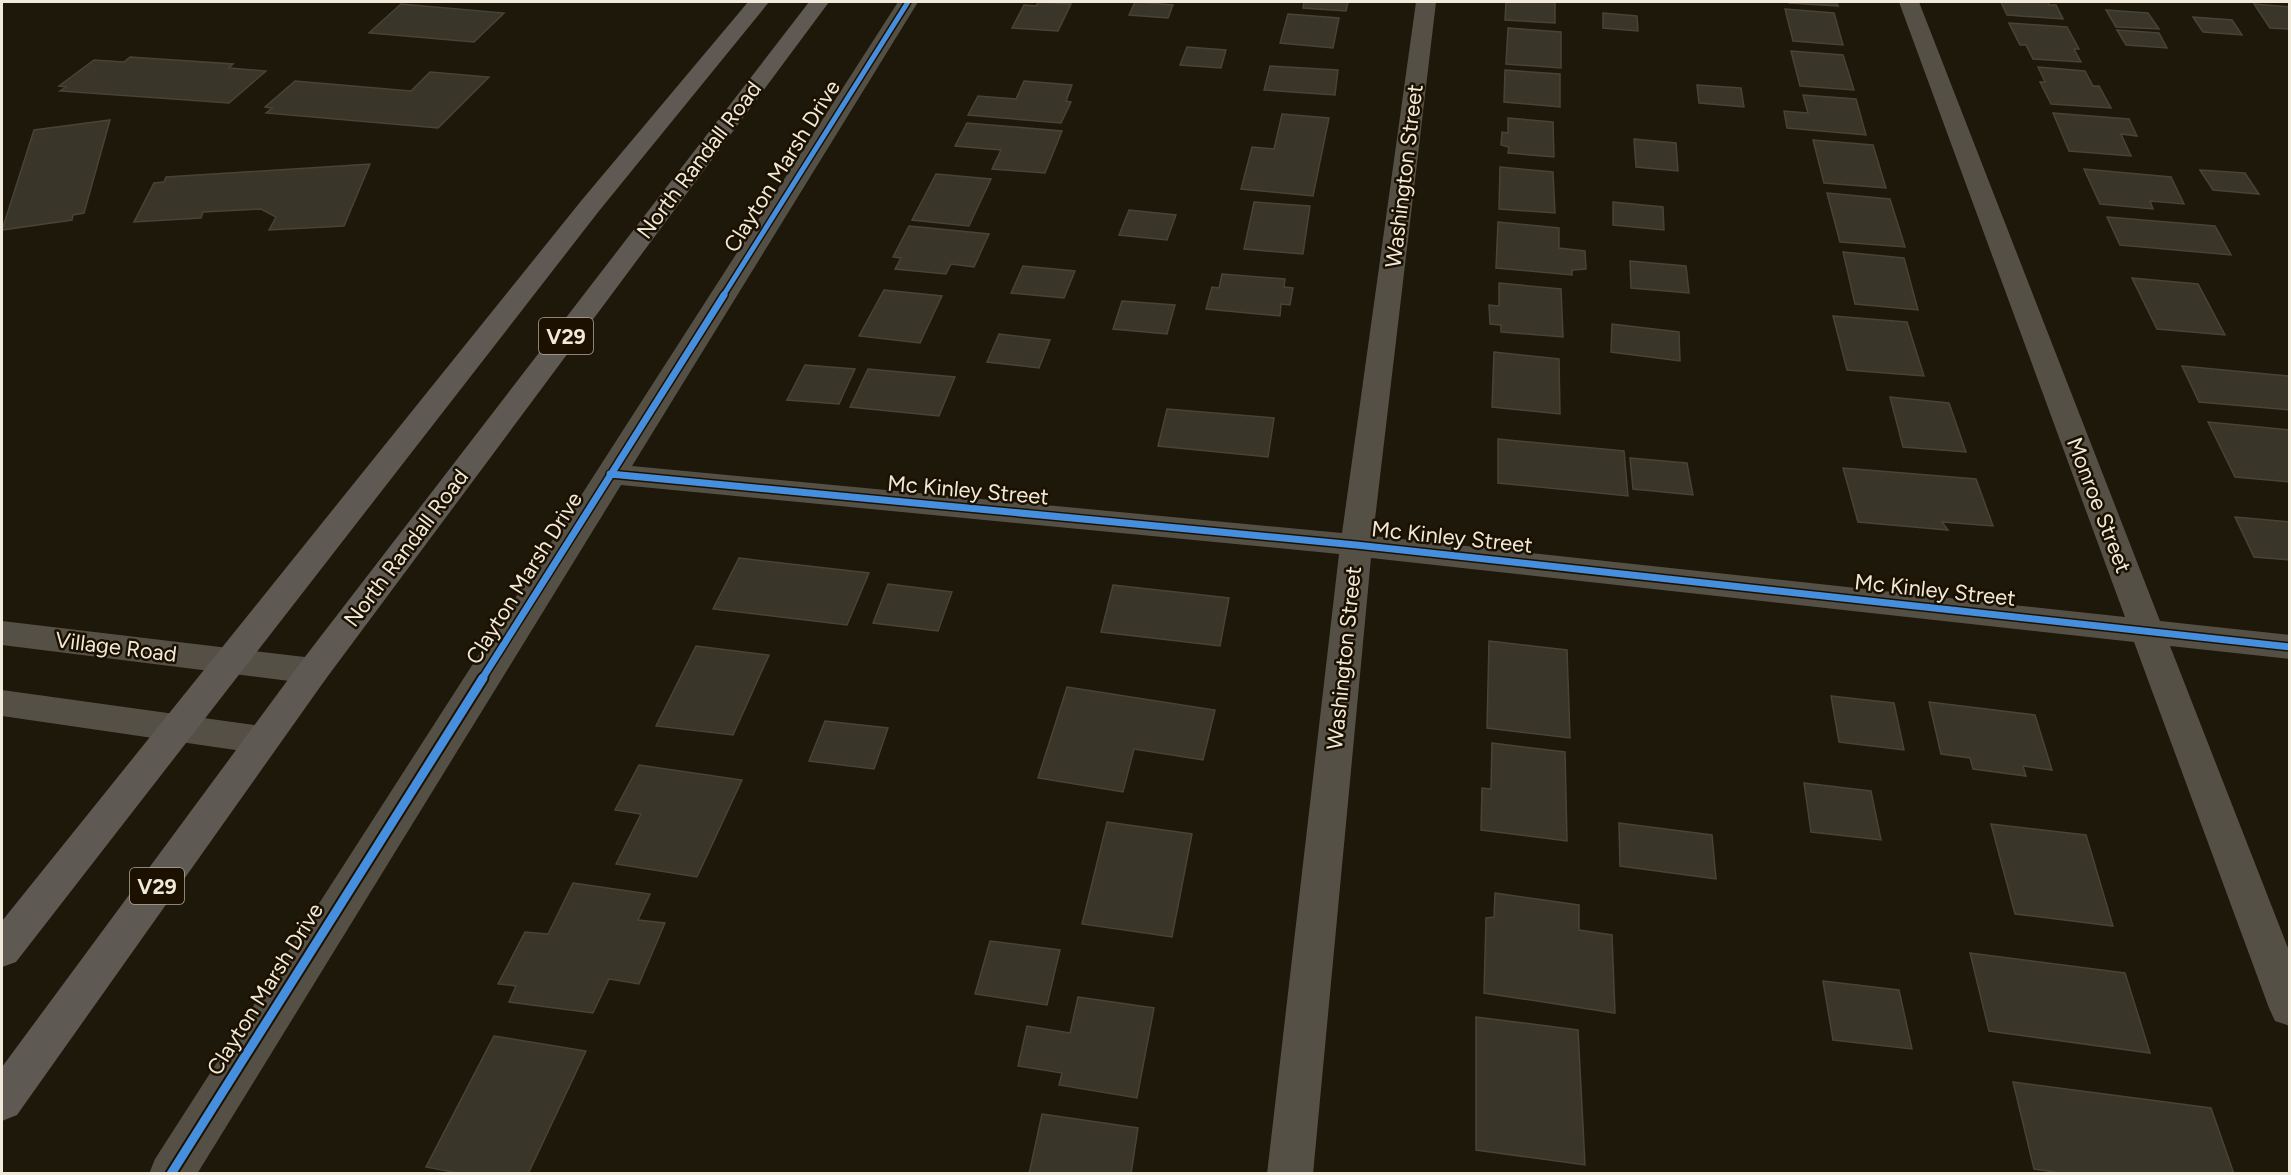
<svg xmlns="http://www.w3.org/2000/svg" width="2291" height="1175" font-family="Figtree,sans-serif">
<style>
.building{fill:#393529;stroke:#484337;stroke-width:1.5}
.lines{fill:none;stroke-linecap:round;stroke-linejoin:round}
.street{fill:#555046;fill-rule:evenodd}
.secondary{fill:#555046;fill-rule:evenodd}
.primary{fill:#5f5954;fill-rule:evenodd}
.cycleway-far2-casing{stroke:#1c1100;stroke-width:8}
.cycleway-far1-casing{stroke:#1c1100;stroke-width:10}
.cycleway-casing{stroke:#1c1100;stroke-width:13}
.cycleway-far2{stroke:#468fdf;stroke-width:5}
.cycleway-far1{stroke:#468fdf;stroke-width:7}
.cycleway{stroke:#468fdf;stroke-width:9}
.labels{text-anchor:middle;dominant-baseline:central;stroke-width:5;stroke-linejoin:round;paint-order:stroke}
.shield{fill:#1c1100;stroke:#b1a999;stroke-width:1.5}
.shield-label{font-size:21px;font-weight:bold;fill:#f1eada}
.street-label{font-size:22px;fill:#f1eada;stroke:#1c1100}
</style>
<rect width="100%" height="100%" fill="#1d1809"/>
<path class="building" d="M 1039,2 L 1071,4 L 1058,31 L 1012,28 L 1024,5 L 1036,6 Z
M 1135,2 L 1137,2 L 1173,5 L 1168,18 L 1129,15 Z
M 1304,2 L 1348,2 L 1346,11 L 1303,8 Z
M 1506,2 L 1555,2 L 1555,23 L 1505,20 Z
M 1789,2 L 1836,2 L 1838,6 L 1789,3 Z
M 2001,2 L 2048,2 L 2049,5 L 2056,5 L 2063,19 L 2007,15 Z
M 401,4 L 504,13 L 474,42 L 369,33 Z
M 2254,4 L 2290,7 L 2290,29 L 2270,28 Z
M 1785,9 L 1834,13 L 1843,45 L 1793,41 Z
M 2106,10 L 2148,13 L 2159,29 L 2116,27 Z
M 1603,13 L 1637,16 L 1638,31 L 1603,28 Z
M 1288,14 L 1339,18 L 1333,48 L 1280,43 Z
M 2193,17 L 2232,20 L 2242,35 L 2203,32 Z
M 2009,23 L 2067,27 L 2079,49 L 2074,49 L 2081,62 L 2033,59 L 2026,45 L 2020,45 Z
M 1508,28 L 1561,32 L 1561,68 L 1506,64 Z
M 2117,30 L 2159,33 L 2167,48 L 2126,45 Z
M 1187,47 L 1226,50 L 1221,68 L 1180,65 Z
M 1791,51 L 1843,55 L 1854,90 L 1800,86 Z
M 130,57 L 233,64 L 229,68 L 266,71 L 229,103 L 60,91 L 66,87 L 59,86 L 94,60 L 124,62 Z
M 1270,66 L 1338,70 L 1335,95 L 1264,90 Z
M 2038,67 L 2085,71 L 2093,86 L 2099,86 L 2111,108 L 2051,104 L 2040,82 L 2045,82 Z
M 1505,70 L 1560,74 L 1560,107 L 1504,102 Z
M 430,72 L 489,77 L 438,128 L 266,113 L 272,108 L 265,107 L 295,81 L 411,91 Z
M 1024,81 L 1072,85 L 1066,101 L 1071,102 L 1061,123 L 968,115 L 978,96 L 1016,99 Z
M 1697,85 L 1741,88 L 1744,107 L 1699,103 Z
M 1803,95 L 1856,99 L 1866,135 L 1787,128 L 1784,111 L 1808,113 Z
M 2053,113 L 2129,119 L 2137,136 L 2121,134 L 2131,156 L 2069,151 Z
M 1282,114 L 1329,118 L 1313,196 L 1241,189 L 1252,147 L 1274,149 Z
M 1508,118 L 1553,122 L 1554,157 L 1508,153 L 1509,147 L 1501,145 L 1502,132 L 1508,133 Z
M 110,120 L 84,213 L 73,215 L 72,220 L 2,230 L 34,130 Z
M 967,123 L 1062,131 L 1045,173 L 992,169 L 1001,150 L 955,146 Z
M 1634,139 L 1676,143 L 1678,171 L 1636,167 Z
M 1813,140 L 1873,145 L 1886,188 L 1824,183 Z
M 370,164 L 344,226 L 269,230 L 276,217 L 261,209 L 203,212 L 201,218 L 134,222 L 154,183 L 164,182 L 166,177 Z
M 1500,167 L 1553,172 L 1555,213 L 1499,209 Z
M 2084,169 L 2171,177 L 2184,204 L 2150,201 L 2153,209 L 2100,204 Z
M 2200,170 L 2245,173 L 2259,194 L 2213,190 Z
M 936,174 L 991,179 L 969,226 L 912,220 Z
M 1827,193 L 1890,199 L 1905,247 L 1840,242 Z
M 1254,202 L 1310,206 L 1303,254 L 1244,249 Z
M 1613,202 L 1663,207 L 1664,230 L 1613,225 Z
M 1129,210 L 1176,215 L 1167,240 L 1119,235 Z
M 2107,217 L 2215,226 L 2231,255 L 2120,245 Z
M 1498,222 L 1559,228 L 1559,248 L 1585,251 L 1586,269 L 1572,270 L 1572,275 L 1496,268 Z
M 909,226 L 989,234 L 974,267 L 951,264 L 946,274 L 895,269 L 901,258 L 893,257 Z
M 1843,252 L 1904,258 L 1918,310 L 1855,304 Z
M 1630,261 L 1686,266 L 1689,293 L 1631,288 Z
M 1023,266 L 1075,271 L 1064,298 L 1011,293 Z
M 1222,274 L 1285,279 L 1284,287 L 1293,288 L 1290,305 L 1281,304 L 1280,316 L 1206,309 L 1212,287 L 1219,288 Z
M 2132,278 L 2198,284 L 2225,335 L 2157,329 Z
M 1499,283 L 1561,289 L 1563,337 L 1501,332 L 1501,325 L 1490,324 L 1489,305 L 1499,306 Z
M 884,290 L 942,296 L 920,343 L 859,336 Z
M 1122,301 L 1175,305 L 1167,334 L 1113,329 Z
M 1833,316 L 1907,322 L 1924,376 L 1847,370 Z
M 1612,324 L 1679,332 L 1680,361 L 1611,352 Z
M 999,334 L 1050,340 L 1039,368 L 987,362 Z
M 1494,352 L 1559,359 L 1560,414 L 1492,407 Z
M 805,365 L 855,369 L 839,404 L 787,400 Z
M 2182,366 L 2289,376 L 2290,410 L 2199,402 Z
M 868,369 L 955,377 L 939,416 L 850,407 Z
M 1890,397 L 1949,403 L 1966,452 L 1903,447 Z
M 1167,409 L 1274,418 L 1268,457 L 1158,446 Z
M 2208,422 L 2290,430 L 2290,482 L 2235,477 Z
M 1498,439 L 1624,451 L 1628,496 L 1498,483 Z
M 1630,458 L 1687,463 L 1693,495 L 1633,489 Z
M 1843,468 L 1976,479 L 1993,526 L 1942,522 L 1948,530 L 1858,522 Z
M 2235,517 L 2290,522 L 2290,560 L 2254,557 Z
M 739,558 L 869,573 L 847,625 L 713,609 Z
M 888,584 L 952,592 L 938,631 L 873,623 Z
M 1113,585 L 1229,598 L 1220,646 L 1101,632 Z
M 1489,641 L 1567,650 L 1570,738 L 1487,728 Z
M 696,646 L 769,655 L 733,735 L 656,726 Z
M 1067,687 L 1215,710 L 1203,760 L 1134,749 L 1123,792 L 1038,778 Z
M 1831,696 L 1894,703 L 1904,750 L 1839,742 Z
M 1929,702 L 2035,715 L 2052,770 L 2023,766 L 2026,776 L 1973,769 L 1970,758 L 1941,754 Z
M 825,721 L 888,728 L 874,769 L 809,761 Z
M 1492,743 L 1565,752 L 1567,841 L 1481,830 L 1482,788 L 1491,789 Z
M 639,765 L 742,780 L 697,877 L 616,864 L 641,814 L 615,810 Z
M 1804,783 L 1871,791 L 1881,840 L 1811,832 Z
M 1107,822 L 1192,834 L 1172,937 L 1082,924 Z
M 1619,823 L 1712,835 L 1716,879 L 1620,866 Z
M 1991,824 L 2086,835 L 2113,926 L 2015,914 Z
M 573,883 L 650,894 L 638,920 L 665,923 L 639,984 L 609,979 L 593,1013 L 509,1002 L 516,986 L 498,984 L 525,932 L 548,934 Z
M 1495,893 L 1579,905 L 1579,930 L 1612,935 L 1615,1013 L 1484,993 L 1486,918 L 1494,917 Z
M 990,941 L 1060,950 L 1047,1005 L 975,994 Z
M 1970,953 L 2125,973 L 2150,1053 L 1989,1031 Z
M 1823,981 L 1899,990 L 1912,1049 L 1833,1040 Z
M 1078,997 L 1154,1008 L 1137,1098 L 1059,1085 L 1062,1073 L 1018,1066 L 1027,1026 L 1070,1033 Z
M 1476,1017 L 1578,1030 L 1585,1165 L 1476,1150 Z
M 494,1036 L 586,1051 L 528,1174 L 463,1174 L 426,1167 Z
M 2013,1082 L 2211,1108 L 2234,1174 L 2068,1174 L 2034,1169 Z
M 1042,1114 L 1138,1128 L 1131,1174 L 1029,1174 Z"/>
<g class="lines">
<path class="street" d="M 898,2 L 918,2 L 632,466 L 1342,533 L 1416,2 L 1436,2 L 1373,536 L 2125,617 L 1899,2 L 1919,2 L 2160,621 L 2290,635 L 2290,659 L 2170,646 L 2290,953 L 2290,1026 L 2275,1021 L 2269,1008 L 2134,642 L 1371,558 L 1313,1174 L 1267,1174 L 1339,554 L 621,485 L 197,1174 L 149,1174 L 155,1159 Z"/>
<path class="secondary" d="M 2,621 L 313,658 L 325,662 L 330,671 L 325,680 L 313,684 L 2,645 Z
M 2,690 L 262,726 L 275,730 L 280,740 L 275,750 L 262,754 L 2,716 Z"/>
<path class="primary" d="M 748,2 L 769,2 L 599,211 L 16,962 L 2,967 L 2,921 L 581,201 Z
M 809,2 L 829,2 L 325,680 L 17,1115 L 2,1121 L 2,1067 L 301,662 Z"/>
<defs>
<path id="cycleway-far2" d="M 723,296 L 908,2"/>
<path id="cycleway-far1" d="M 610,474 L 1356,545 L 2290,647
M 482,679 L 724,295"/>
<path id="cycleway" d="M 171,1174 L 483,678"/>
</defs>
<use href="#cycleway-far2" class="cycleway-far2-casing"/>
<use href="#cycleway-far1" class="cycleway-far1-casing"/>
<use href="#cycleway" class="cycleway-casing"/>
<use href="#cycleway-far2" class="cycleway-far2"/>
<use href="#cycleway-far1" class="cycleway-far1"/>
<use href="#cycleway" class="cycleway"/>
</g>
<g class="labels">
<g class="shield">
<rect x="539" y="318" width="54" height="36" rx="4.5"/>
<rect x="130" y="868" width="54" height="36" rx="4.5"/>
</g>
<g class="shield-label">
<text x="566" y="336">V29</text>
<text x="157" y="886">V29</text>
</g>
<g class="street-label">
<text transform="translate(699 160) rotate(-53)">North Randall Road</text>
<text transform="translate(782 166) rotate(-58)">Clayton Marsh Drive</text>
<text transform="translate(1404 176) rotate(-83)">Washington Street</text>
<text transform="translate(968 490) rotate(5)">Mc Kinley Street</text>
<text transform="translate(2099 505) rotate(69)">Monroe Street</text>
<text transform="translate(1452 537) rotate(6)">Mc Kinley Street</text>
<text transform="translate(406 548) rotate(-53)">North Randall Road</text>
<text transform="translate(524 578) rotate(-58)">Clayton Marsh Drive</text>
<text transform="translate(1935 590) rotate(6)">Mc Kinley Street</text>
<text transform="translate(116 647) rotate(7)">Village Road</text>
<text transform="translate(1344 658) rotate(-84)">Washington Street</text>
<text transform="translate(265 989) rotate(-58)">Clayton Marsh Drive</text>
</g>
</g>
<rect width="2291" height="1175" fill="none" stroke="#f1eada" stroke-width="6"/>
</svg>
